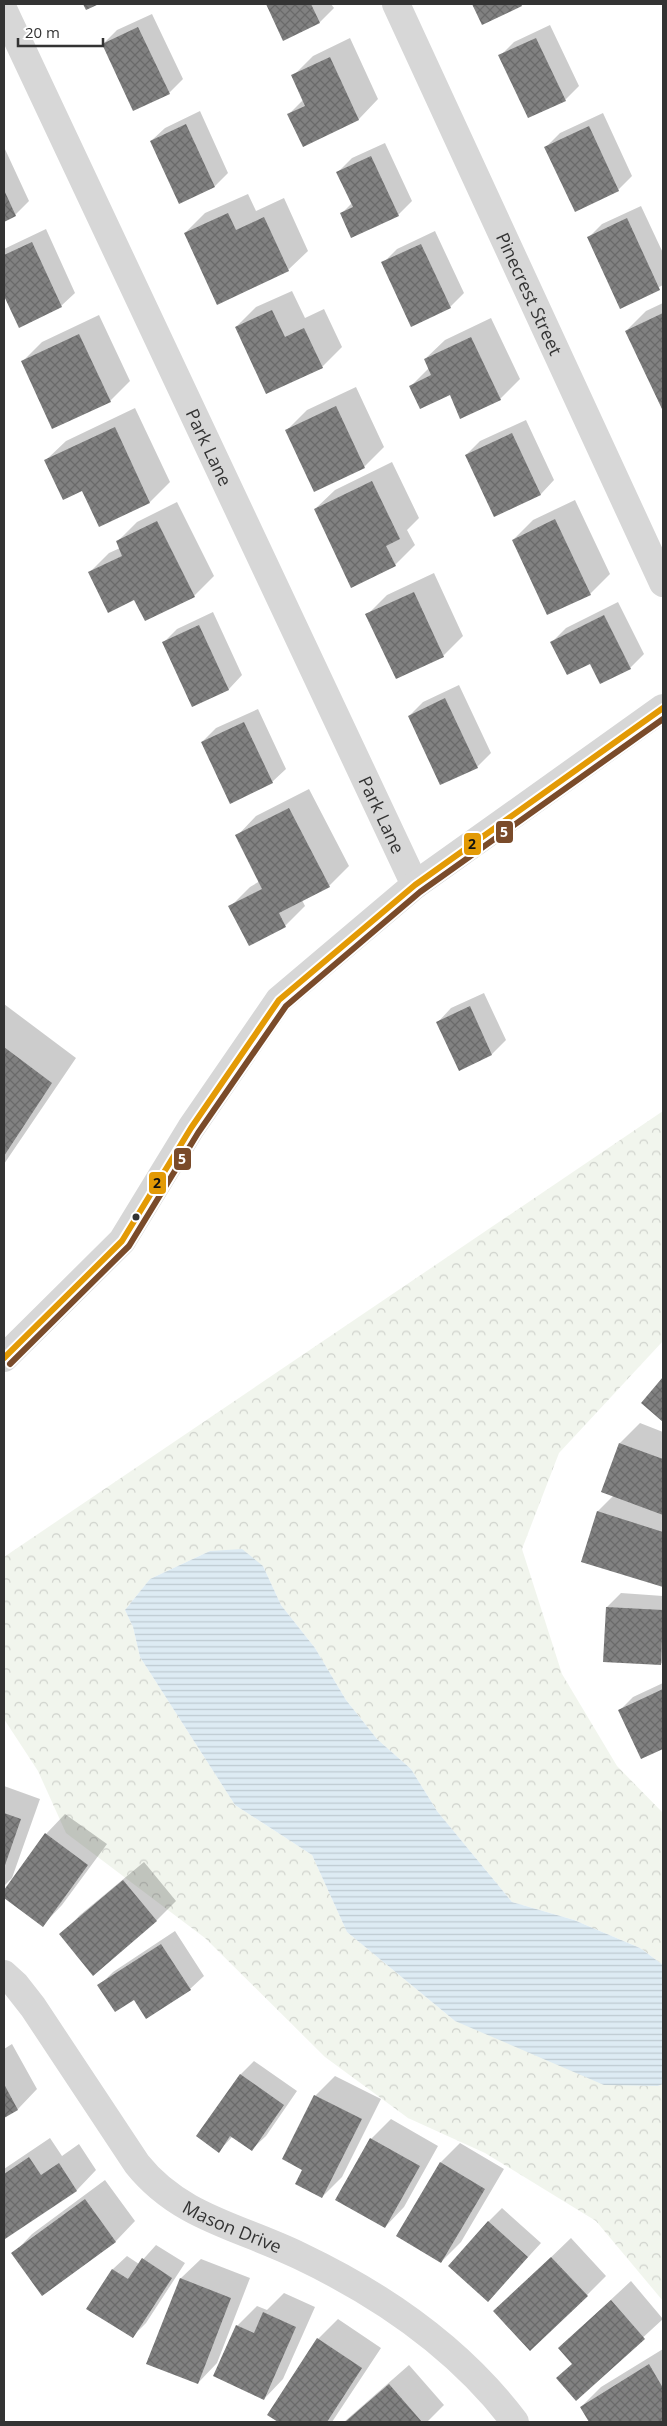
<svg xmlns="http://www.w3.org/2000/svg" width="667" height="2426" font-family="'Open Sans',sans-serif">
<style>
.forest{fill:url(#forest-crowns)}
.water{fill:url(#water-rules)}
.shadow{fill:#0003}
.building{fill:url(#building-cross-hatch)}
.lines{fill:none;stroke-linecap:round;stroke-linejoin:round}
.minor{stroke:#d7d7d7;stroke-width:28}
.tertiary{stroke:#d7d7d7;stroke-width:28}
.bus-1-casing{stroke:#fff;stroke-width:10}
.bus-2-casing{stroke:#fff;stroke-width:10}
.bus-1{stroke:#e39a05;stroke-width:6}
.bus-2{stroke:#7a4b2a;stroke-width:6}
.bus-dot{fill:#333;stroke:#fff;stroke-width:2}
.labels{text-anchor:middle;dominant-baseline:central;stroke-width:5;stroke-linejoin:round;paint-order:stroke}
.street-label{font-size:18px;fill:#333;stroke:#fff}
.line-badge{stroke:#fff;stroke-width:2}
.badge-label{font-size:14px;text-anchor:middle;font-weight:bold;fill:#fff}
.pale-badge-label{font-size:14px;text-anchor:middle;font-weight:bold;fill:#111}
</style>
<defs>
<pattern id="forest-crowns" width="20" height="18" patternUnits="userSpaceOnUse" patternTransform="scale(1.25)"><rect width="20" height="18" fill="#f1f5ed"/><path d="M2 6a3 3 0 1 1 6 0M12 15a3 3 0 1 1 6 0" fill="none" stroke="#cfd2cc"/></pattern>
<pattern id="water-rules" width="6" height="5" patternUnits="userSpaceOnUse" patternTransform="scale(1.25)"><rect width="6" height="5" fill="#ddebf3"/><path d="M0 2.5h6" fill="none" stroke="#becad1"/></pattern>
<pattern id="building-cross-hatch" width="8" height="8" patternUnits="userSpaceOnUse" patternTransform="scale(1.25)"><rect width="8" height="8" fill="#818181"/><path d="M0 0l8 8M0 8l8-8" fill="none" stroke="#6a6a6a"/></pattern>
</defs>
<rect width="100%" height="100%" fill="#fff"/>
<path class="forest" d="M 663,1111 L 663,1341 L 559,1453 L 522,1549 L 562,1674 L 617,1766 L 663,1813 L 663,1965 L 640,1948 L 574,1920 L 512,1902 L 437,1811 L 411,1769 L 377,1739 L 346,1700 L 315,1648 L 281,1605 L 263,1566 L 210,1551 L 150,1579 L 125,1610 L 133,1627 L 140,1657 L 235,1805 L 312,1855 L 347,1932 L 455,2021 L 658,2086 L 663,2084 L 663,2301 L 596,2221 L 485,2153 L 408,2118 L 325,2057 L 205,1938 L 66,1833 L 38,1771 L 4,1719 L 4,1557 Z"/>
<path class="water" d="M 242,1549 L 263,1566 L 281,1605 L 315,1648 L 346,1700 L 377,1739 L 411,1769 L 437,1811 L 512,1902 L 574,1920 L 640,1948 L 663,1965 L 663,2084 L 658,2086 L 604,2085 L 455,2021 L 347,1932 L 312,1855 L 235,1805 L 140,1657 L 133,1627 L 125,1610 L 150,1579 L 210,1551 Z"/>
<path class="shadow" d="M 267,4 L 331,4 L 334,8 L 320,22 L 284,39 Z
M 474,4 L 522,4 L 483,23 Z
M 152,14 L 183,79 L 169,93 L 103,44 L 117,30 Z
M 550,25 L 579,86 L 565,100 L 500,56 L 514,42 Z
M 350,38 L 378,99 L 359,119 L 303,145 L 289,114 L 304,99 L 293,76 L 313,56 Z
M 200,111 L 228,173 L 215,186 L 151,141 L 165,128 Z
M 603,113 L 632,176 L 618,190 L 546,147 L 560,133 Z
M 385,143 L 412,201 L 398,215 L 341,214 L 352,203 L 338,172 L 352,158 Z
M 4,147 L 29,201 L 15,215 L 4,220 Z
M 248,194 L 256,211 L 284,198 L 308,251 L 288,270 L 185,233 L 205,213 Z
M 641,206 L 663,253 L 663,285 L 620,307 L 588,238 L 602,224 Z
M 46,229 L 75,293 L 61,306 L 19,326 L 4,293 L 4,249 Z
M 435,231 L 464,293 L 450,307 L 383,263 L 397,249 Z
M 292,291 L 305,318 L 324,309 L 342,347 L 322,367 L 236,327 L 256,307 Z
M 663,303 L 663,407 L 662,408 L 626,331 L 646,311 Z
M 99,315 L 130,381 L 110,401 L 22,362 L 42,342 Z
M 491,318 L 520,379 L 500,399 L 450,394 L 411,386 L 429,368 L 425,359 L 445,340 Z
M 356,387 L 384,447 L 364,467 L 287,430 L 307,410 Z
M 135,408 L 170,482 L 150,502 L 99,525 L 83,489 L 46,460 L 66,441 Z
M 526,420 L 554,480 L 541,494 L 494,515 L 466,455 L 480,441 Z
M 392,462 L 419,518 L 407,530 L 415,545 L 395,565 L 315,509 L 335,490 Z
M 575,500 L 610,574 L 590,594 L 513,540 L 533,520 Z
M 177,502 L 214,576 L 194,596 L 135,598 L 89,573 L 109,553 L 120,548 L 117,542 L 137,522 Z
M 434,573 L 463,636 L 443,656 L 396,678 L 367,615 L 387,595 Z
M 618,602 L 644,654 L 630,668 L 590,662 L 552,642 L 566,628 Z
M 213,612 L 242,675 L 229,689 L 193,706 L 163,643 L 177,629 Z
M 459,685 L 491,753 L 477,767 L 409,716 L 423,702 Z
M 258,709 L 286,769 L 272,782 L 202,742 L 216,728 Z
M 309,789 L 349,866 L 329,886 L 302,900 L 305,906 L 285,926 L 230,907 L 250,887 L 260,881 L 237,836 L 256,816 Z
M 484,993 L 506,1040 L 492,1054 L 460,1069 L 438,1022 L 451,1008 Z
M 4,1004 L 76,1058 L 4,1164 Z
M 640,1423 L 663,1432 L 663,1586 L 583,1561 L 598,1511 L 614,1495 L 620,1443 Z
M 621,1593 L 663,1596 L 663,1661 L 661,1664 L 607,1607 Z
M 663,1683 L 663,1747 L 641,1758 L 619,1711 L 633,1697 Z
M 4,1786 L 40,1799 L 12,1878 L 4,1886 Z
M 65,1814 L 107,1844 L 62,1905 L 43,1925 L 4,1897 L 4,1892 L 46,1834 Z
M 144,1862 L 176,1901 L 157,1920 L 93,1974 L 61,1935 L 80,1915 Z
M 175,1931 L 204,1976 L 190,1989 L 134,1998 L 99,1986 L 113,1972 Z
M 12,2044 L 37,2089 L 18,2109 L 4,2117 L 4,2049 Z
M 254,2061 L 297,2091 L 266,2136 L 252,2149 L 233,2136 L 219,2151 L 240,2075 Z
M 335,2076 L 381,2099 L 342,2177 L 322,2197 L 304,2169 L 315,2096 Z
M 391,2119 L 438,2146 L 404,2207 L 385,2227 L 371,2139 Z
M 50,2138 L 62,2156 L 79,2144 L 96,2170 L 77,2190 L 5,2237 L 4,2169 Z
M 460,2143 L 504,2169 L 461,2242 L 441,2262 L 441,2162 Z
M 105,2180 L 135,2221 L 116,2241 L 43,2295 L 13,2254 L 32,2234 Z
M 502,2208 L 541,2243 L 488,2301 L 488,2222 Z
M 571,2238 L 606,2276 L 587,2295 L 515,2292 Z
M 156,2245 L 185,2263 L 146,2323 L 132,2337 L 88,2308 L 113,2269 L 127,2256 L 139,2264 Z
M 201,2259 L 250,2278 L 217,2363 L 198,2383 L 181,2278 Z
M 631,2281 L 663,2319 L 576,2399 L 573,2363 L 559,2348 Z
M 284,2293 L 315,2307 L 283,2379 L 264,2399 L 237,2326 L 257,2306 L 267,2310 Z
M 338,2319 L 381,2348 L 332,2422 L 280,2422 L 268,2414 L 318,2339 Z
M 663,2349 L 663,2421 L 590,2422 L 581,2407 L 601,2387 Z
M 409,2365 L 444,2405 L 427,2422 L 344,2422 Z"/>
<path class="building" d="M 83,4 L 99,4 L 86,10 Z
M 266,4 L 311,4 L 320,23 L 283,41 Z
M 472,4 L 521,4 L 522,6 L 482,25 Z
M 138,27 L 170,94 L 133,111 L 102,44 Z
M 536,38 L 566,101 L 528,118 L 498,55 Z
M 330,57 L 359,120 L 303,147 L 287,114 L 305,106 L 291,75 Z
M 186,124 L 215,187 L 179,204 L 150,141 Z
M 589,126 L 619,191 L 575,212 L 544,147 Z
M 371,156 L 399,216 L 351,238 L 340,213 L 353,207 L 336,172 Z
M 4,190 L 16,216 L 4,222 Z
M 228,213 L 236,230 L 264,217 L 289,271 L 217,305 L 184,233 Z
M 627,218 L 660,290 L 620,309 L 587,237 Z
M 32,242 L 62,307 L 19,328 L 4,296 L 4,255 Z
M 421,244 L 451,308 L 411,327 L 381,262 Z
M 272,310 L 285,337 L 304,328 L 323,368 L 266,394 L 235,327 Z
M 663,313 L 663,408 L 662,409 L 625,331 Z
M 79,334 L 111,402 L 52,429 L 21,361 Z
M 471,337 L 501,400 L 460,419 L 450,395 L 420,409 L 409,386 L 431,375 L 424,359 Z
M 336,406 L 365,468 L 314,492 L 285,430 Z
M 115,427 L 150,503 L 99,527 L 82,491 L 63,500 L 44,460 Z
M 512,433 L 541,495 L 494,517 L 465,455 Z
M 372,481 L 400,539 L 386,546 L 396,566 L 351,588 L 314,509 Z
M 555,519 L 591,595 L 547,615 L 512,540 Z
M 157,521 L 195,597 L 145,621 L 134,600 L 108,613 L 88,572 L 122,556 L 116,541 Z
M 414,592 L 444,657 L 396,679 L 365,614 Z
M 604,615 L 631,669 L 600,684 L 590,664 L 567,675 L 550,642 Z
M 199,625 L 229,690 L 192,707 L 162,642 Z
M 445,698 L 478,768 L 440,785 L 408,716 Z
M 244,722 L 273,783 L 230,804 L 201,742 Z
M 289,808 L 330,887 L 279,913 L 286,927 L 249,946 L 228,906 L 262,889 L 235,835 Z
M 470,1006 L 492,1055 L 459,1071 L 436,1022 Z
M 4,1047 L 52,1083 L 4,1156 Z
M 663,1377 L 663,1422 L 641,1403 Z
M 619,1443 L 663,1459 L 663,1515 L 601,1492 Z
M 597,1511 L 663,1532 L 663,1587 L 581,1562 Z
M 606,1607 L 663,1610 L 661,1665 L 603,1662 Z
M 663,1689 L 663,1749 L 641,1759 L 618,1710 Z
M 4,1813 L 21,1819 L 4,1868 Z
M 45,1833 L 88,1865 L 43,1927 L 4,1898 L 4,1890 Z
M 123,1880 L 157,1921 L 93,1976 L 59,1934 Z
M 161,1944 L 191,1990 L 146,2019 L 134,2000 L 115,2012 L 97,1985 Z
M 240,2074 L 284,2105 L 252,2151 L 230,2136 L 219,2153 L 196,2136 Z
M 4,2084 L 18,2110 L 4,2118 Z
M 314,2095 L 362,2119 L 322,2198 L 295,2184 L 302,2170 L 282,2159 Z
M 370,2138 L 420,2166 L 385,2228 L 335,2200 Z
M 29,2157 L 41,2175 L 59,2163 L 77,2191 L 5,2239 L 4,2174 Z
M 440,2162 L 485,2189 L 441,2263 L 396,2236 Z
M 85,2199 L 116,2242 L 42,2296 L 11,2253 Z
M 488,2221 L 528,2257 L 488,2302 L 448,2266 Z
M 551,2257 L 588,2296 L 530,2351 L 493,2311 Z
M 142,2258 L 172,2278 L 133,2338 L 86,2309 L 112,2269 L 128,2279 Z
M 180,2278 L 231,2298 L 198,2384 L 146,2364 Z
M 611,2300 L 645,2339 L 576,2401 L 556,2378 L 572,2364 L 558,2348 Z
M 263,2312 L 296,2327 L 264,2400 L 213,2376 L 236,2325 L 254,2333 Z
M 317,2338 L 362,2368 L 327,2422 L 278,2422 L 267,2415 Z
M 649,2364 L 663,2388 L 663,2422 L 589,2422 L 580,2407 Z
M 389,2384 L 422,2422 L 345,2422 Z"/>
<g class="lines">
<g class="minor">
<path id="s1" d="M 396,4 L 663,583"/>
<path id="s2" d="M 4,11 L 415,885"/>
<path id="s3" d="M 4,1974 L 15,1984 L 33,2007 L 137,2164 C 180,2218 241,2227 300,2256 C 382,2295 460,2349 515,2422"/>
</g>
<path class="tertiary" d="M 4,1358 L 122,1241 L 191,1128 L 279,1000 L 415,885 L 663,708"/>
<defs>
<path id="bus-1" d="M 4,1358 L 122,1241 L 191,1128 L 279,1000 L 415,885 L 663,708"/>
<path id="bus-2" d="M 10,1364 L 129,1246 L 198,1133 L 286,1006 L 420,892 L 663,719"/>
</defs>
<use href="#bus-1" class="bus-1-casing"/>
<use href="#bus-2" class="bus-2-casing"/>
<use href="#bus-1" class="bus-1"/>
<use href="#bus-2" class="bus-2"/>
</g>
<circle class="bus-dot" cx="136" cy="1217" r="4.5"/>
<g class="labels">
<g class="street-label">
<text stroke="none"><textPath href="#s1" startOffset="319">Pinecrest Street</textPath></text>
<text stroke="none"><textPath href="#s2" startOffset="482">Park Lane</textPath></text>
<text stroke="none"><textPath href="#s2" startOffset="888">Park Lane</textPath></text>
<text stroke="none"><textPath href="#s3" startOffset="348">Mason Drive</textPath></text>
</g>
</g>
<g class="line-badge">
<rect x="495" y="820" width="19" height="24" rx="5" fill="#7a4b2a"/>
<rect x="463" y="832" width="19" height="24" rx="5" fill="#e39a05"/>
<rect x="173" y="1147" width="19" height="24" rx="5" fill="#7a4b2a"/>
<rect x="148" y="1171" width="19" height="24" rx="5" fill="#e39a05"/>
</g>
<g class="badge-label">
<text x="504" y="837">5</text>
<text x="182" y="1164">5</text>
</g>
<g class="pale-badge-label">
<text x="472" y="849">2</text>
<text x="157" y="1188">2</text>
</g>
<rect width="667" height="2426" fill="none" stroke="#333333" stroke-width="10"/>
<path d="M18 38v8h85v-8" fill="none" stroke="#333333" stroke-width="2.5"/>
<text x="25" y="38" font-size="15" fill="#333333" stroke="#ffffff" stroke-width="4" paint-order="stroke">20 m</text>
</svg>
